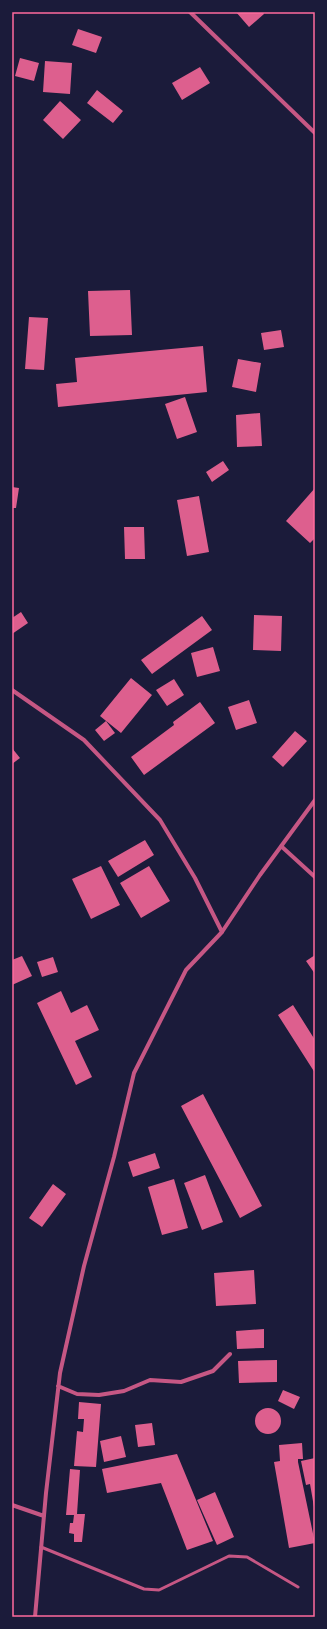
<svg xmlns="http://www.w3.org/2000/svg" width="327" height="1629" font-family="'Roboto Condensed',sans-serif">
<style>
.building{fill:#dd5f8e}
.lines{fill:none;stroke-linecap:round;stroke-linejoin:round}
.service{stroke:#c65784;stroke-width:3}
.minor{stroke:#c65784;stroke-width:4}
.neatline{fill:none;stroke:#ff6b9d;stroke-width:1.5}
</style>
<rect width="100%" height="100%" fill="#1b1b3a"/>
<path class="building" d="M 236,12 L 263,12 L 264,14 L 249,27 Z
M 78,29 L 102,37 L 96,53 L 72,45 Z
M 20,58 L 39,63 L 34,81 L 15,76 Z
M 45,61 L 72,63 L 70,94 L 43,92 Z
M 200,67 L 210,83 L 182,100 L 172,83 Z
M 97,90 L 123,111 L 113,123 L 87,103 Z
M 60,101 L 81,120 L 63,139 L 43,120 Z
M 130,290 L 132,335 L 90,336 L 88,291 Z
M 29,317 L 48,318 L 44,370 L 25,369 Z
M 281,330 L 284,347 L 264,350 L 261,333 Z
M 203,346 L 207,392 L 58,407 L 56,384 L 77,382 L 75,358 Z
M 238,359 L 261,363 L 256,392 L 232,387 Z
M 185,397 L 197,432 L 177,439 L 165,404 Z
M 260,413 L 262,446 L 237,447 L 236,415 Z
M 223,461 L 229,470 L 212,482 L 206,472 Z
M 12,487 L 19,488 L 16,508 L 12,508 Z
M 315,488 L 315,538 L 310,543 L 286,521 Z
M 199,496 L 209,552 L 187,556 L 177,500 Z
M 124,527 L 144,527 L 145,559 L 125,559 Z
M 21,612 L 28,623 L 12,634 L 12,618 Z
M 254,615 L 282,616 L 281,651 L 253,650 Z
M 202,616 L 212,630 L 152,674 L 141,660 Z
M 213,647 L 220,671 L 197,677 L 191,653 Z
M 131,678 L 152,695 L 121,733 L 100,716 Z
M 174,679 L 184,695 L 167,706 L 156,690 Z
M 249,700 L 257,723 L 236,730 L 228,707 Z
M 200,702 L 215,723 L 144,775 L 131,757 L 174,725 L 173,722 Z
M 106,721 L 115,733 L 104,741 L 95,730 Z
M 295,731 L 307,741 L 283,767 L 272,757 Z
M 12,748 L 20,758 L 12,764 Z
M 145,840 L 154,855 L 118,877 L 108,861 Z
M 101,866 L 120,905 L 91,919 L 72,879 Z
M 149,866 L 170,901 L 141,918 L 120,883 Z
M 315,955 L 315,974 L 306,961 Z
M 22,956 L 32,976 L 12,985 L 12,960 Z
M 53,957 L 58,972 L 42,977 L 37,962 Z
M 61,991 L 71,1013 L 87,1005 L 99,1030 L 75,1041 L 92,1077 L 76,1085 L 37,1003 Z
M 293,1005 L 315,1040 L 315,1073 L 278,1015 Z
M 203,1094 L 262,1206 L 240,1218 L 181,1106 Z
M 155,1153 L 160,1168 L 133,1177 L 128,1162 Z
M 205,1175 L 223,1222 L 202,1230 L 184,1183 Z
M 174,1179 L 188,1228 L 162,1235 L 148,1187 Z
M 53,1184 L 66,1194 L 42,1227 L 29,1218 Z
M 254,1270 L 256,1304 L 216,1306 L 214,1273 Z
M 264,1329 L 264,1348 L 237,1349 L 236,1331 Z
M 277,1360 L 277,1382 L 239,1383 L 238,1361 Z
M 283,1390 L 300,1397 L 294,1409 L 278,1401 Z
M 79,1402 L 101,1404 L 96,1467 L 74,1466 L 77,1431 L 83,1432 L 84,1419 L 78,1419 Z
M255 1421a13 13 0 1 1 26 0a13 13 0 1 1-26 0Z
M 152,1423 L 155,1445 L 138,1447 L 135,1425 Z
M 121,1436 L 126,1457 L 104,1462 L 100,1441 Z
M 302,1443 L 303,1459 L 298,1459 L 298,1462 L 315,1543 L 289,1548 L 274,1462 L 280,1461 L 279,1445 Z
M 177,1454 L 213,1541 L 187,1550 L 161,1483 L 107,1493 L 102,1469 Z
M 315,1458 L 315,1507 L 314,1507 L 310,1484 L 306,1485 L 301,1461 Z
M 70,1469 L 80,1470 L 77,1514 L 85,1514 L 82,1542 L 74,1542 L 74,1534 L 69,1533 L 70,1523 L 73,1523 L 74,1515 L 66,1515 Z
M 215,1492 L 234,1537 L 217,1545 L 197,1500 Z"/>
<g class="lines">
<path class="service" d="M 41,1547 L 144,1589 L 159,1590 L 229,1556 L 247,1557 L 298,1587"/>
<path class="minor" d="M 190,12 L 315,133
M 12,690 L 84,740 L 160,820 L 195,878 L 222,932
M 281,846 L 315,877
M 58,1386 L 77,1394 L 99,1395 L 124,1391 L 150,1380 L 181,1382 L 213,1371 L 230,1354
M 12,1505 L 44,1516
M 35,1617 L 46,1493 L 60,1373 L 84,1266 L 114,1157 L 134,1073 L 186,970 L 222,932 L 260,875 L 315,800"/>
</g>
<rect width="327" height="1629" fill="none" stroke="#1b1b3a" stroke-width="26"/>
<rect x="13" y="13" width="301" height="1603" class="neatline"/>
</svg>
